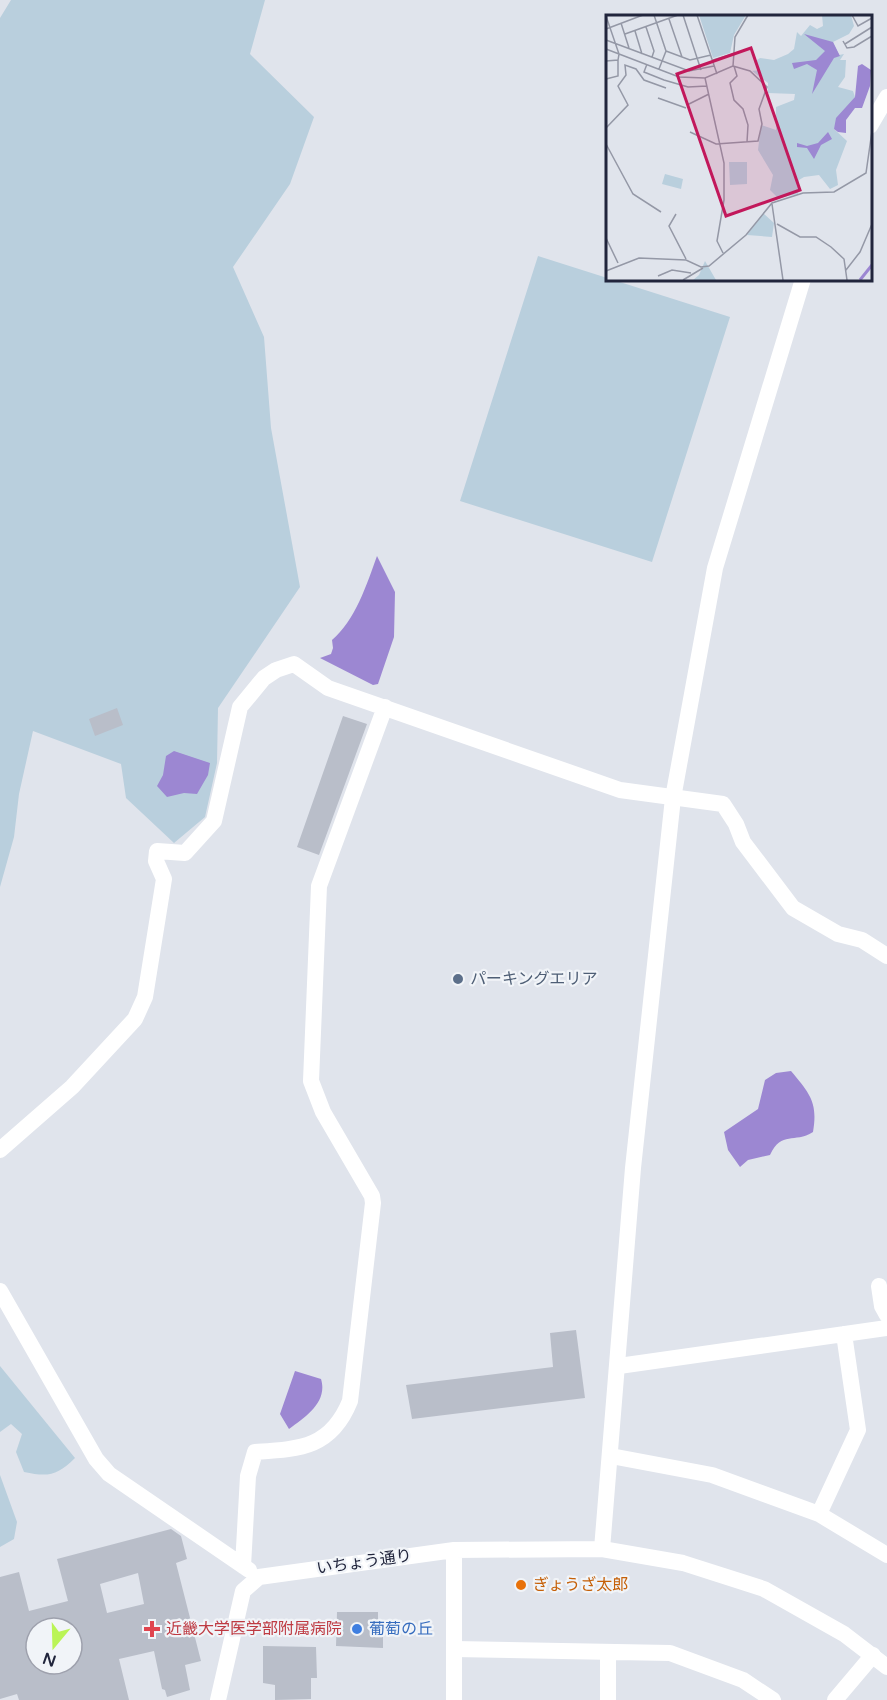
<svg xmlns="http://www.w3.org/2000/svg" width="887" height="1700" font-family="'Varela Round','Noto Sans JP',sans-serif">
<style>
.green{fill:#b9cfdd}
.water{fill:#9c87d2}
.building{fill:#b9bec9;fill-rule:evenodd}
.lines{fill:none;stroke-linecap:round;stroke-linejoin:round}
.minor{stroke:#fff;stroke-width:16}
.tertiary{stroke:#fff;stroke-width:16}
.service-dot{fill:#5c6f8a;stroke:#f1f4f8;stroke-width:2}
.food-dot{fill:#e8710a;stroke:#f1f4f8;stroke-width:2}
.health-dot{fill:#e0444e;stroke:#f1f4f8;stroke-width:2}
.shop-dot{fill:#3f7fe0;stroke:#f1f4f8;stroke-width:2}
.labels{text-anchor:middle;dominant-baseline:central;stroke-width:4.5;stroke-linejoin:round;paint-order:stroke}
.service-label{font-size:16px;fill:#4e5e75;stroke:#f1f4f8;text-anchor:start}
.street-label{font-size:16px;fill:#21253c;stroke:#f1f4f8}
.food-label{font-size:16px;fill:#c56008;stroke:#f1f4f8;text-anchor:start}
.health-label{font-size:16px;fill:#be3a42;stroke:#f1f4f8;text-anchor:start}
.shop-label{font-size:16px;fill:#366cbe;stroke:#f1f4f8;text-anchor:start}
.inset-river{fill:none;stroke:#9c87d2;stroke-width:3}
.inset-road{fill:none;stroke:#9498a6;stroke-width:1.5}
.view{fill:#c2185b;fill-opacity:0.15;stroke:#c2185b;stroke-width:3}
.inset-edge{fill:none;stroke:#21253c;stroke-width:3}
</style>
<rect width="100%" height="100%" fill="#e0e4ec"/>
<path class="green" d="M 11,0 L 265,0 L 250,54 L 314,117 L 290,184 L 233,267 L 264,337 L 271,428 L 300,587 L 218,708 L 217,763 L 205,817 L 174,843 L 126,798 L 121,764 L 33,731 L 19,794 L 14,837 L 0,887 L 0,18 Z
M 538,256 L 730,317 L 652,562 L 460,501 Z
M 0,1366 L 75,1458 C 57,1476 48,1477 24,1472 L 16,1452 L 22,1434 L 11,1424 L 0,1432 Z
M 0,1475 L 17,1522 L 14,1539 L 0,1547 Z"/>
<path class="water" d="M 377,556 L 395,592 L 394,637 L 378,684 L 373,685 L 320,658 L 331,654 L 333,648 L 332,640 C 355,621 367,584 377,556 Z
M 174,751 L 210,763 L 208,775 L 197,794 L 184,793 L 167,797 L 157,786 L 163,775 L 166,756 Z
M 791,1071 C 810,1094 818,1102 813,1132 C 794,1144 782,1130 770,1155 L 748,1160 L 740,1167 L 728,1150 L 724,1132 L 758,1109 L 765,1080 L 776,1073 Z
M 295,1371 L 321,1379 C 328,1402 306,1417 289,1429 L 280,1414 Z"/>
<path class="building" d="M 117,708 L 123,725 L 95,736 L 89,719 Z
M 343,716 L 367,724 L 319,855 L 297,847 Z
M 576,1330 L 585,1398 L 412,1419 L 406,1385 L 553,1367 L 550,1333 Z
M 171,1529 L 181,1536 L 187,1559 L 176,1563 L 201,1661 L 185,1665 L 190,1690 L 167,1697 L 165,1690 L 162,1689 L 154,1651 L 119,1659 L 129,1700 L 19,1700 L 17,1694 L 0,1699 L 0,1577 L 19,1572 L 29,1611 L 68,1601 L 57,1559 ZM 138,1573 L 144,1604 L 107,1613 L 100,1584 ZM 36,1628 L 72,1628 L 72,1664 L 36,1664 Z
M 337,1612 L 378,1612 L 378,1633 L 383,1633 L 383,1648 L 336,1646 Z
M 263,1646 L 316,1647 L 317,1678 L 311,1678 L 311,1699 L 275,1700 L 275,1685 L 263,1683 Z"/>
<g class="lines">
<path class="minor" d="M 0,1150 L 72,1087 L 135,1019 L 145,997 L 164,879 L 156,861 L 157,851 L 185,853 L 214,821 L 240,707 L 264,678 L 276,670 L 294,664 L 328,688 L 620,790 L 723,804 L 736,824 L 743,842 L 793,908 L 838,934 L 862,940 L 887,956
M 879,1286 L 882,1306 L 887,1315
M 0,1291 L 96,1459 L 109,1474 L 249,1570
M 619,1366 L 887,1328
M 611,1456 L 712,1475 L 819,1514 L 887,1555
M 819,1514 L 858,1430 L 844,1334
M 243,1566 L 248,1476 L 255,1452 C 300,1449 331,1448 350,1401 L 373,1203 L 372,1196 L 323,1112 L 311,1081 L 319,886 L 385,707
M 454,1649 L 670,1653 L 743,1680 L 773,1700
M 608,1652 L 608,1700
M 835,1700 L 873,1655"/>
<path class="tertiary" d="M 870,126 L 887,97
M 602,1549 L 633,1168 L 673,798 L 715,568 L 803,279
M 454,1550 L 454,1700
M 218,1700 L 243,1591 L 259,1577 L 454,1550 L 602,1549 L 683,1563 L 764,1589 L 844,1634 L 887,1667"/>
</g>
<circle class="service-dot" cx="458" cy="979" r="6"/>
<circle class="food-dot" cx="521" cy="1585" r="6"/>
<path class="health-dot" d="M149 1620h6v6h6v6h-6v6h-6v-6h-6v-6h6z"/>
<circle class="shop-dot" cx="357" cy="1629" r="6"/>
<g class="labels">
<g class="service-label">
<text x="470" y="979">パーキングエリア</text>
</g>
<g class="street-label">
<text transform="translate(364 1562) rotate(-8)">いちょう通り</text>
</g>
<g class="food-label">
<text x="533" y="1585">ぎょうざ太郎</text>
</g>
<g class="health-label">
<text x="166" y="1629">近畿大学医学部附属病院</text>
</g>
<g class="shop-label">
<text x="369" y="1629">葡萄の丘</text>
</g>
</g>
<g transform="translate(606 15)">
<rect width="266" height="266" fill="#e0e4ec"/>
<path d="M 93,0 L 140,0 L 128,20 L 124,38 L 107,43 ZM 216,0 L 245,0 L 248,11 L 243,19 L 227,27 L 233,40 L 238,39 L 234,45 L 240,45 L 239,62 L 232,72 L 247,76 L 249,82 L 228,114 L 241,126 L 230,155 L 232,170 L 224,174 L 213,160 L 198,162 L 193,165 L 192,179 L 172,183 L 164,175 L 167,160 L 152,135 L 155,110 L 170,115 L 170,92 L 188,85 L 189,79 L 162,78 L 162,68 L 146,56 L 153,55 L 148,47 L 154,43 L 168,45 L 182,39 L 188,34 L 191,17 L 195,21 L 204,10 L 211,14 L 217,11 ZM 123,147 L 141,147 L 141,169 L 124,170 ZM 59,159 L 77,164 L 75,174 L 56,169 ZM 157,198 L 168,208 L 166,222 L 141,220 ZM 99,246 L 110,265 L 87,265 L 93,260 Z" fill="#b9cfdd"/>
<path d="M 198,19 L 227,27 L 234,41 L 228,43 L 206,79 L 211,55 L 201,49 L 188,54 L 186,48 L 210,45 L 219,36 ZM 256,49 L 265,55 L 264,71 L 256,93 L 249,93 L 240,105 L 240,118 L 232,117 L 228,114 L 230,103 L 249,82 L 252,51 ZM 222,117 L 226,124 L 215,130 L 208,144 L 201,133 L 191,132 L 191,128 L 201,131 L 212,128 Z" fill="#9c87d2"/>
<path class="inset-river" d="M 254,265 L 266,250"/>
<path class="inset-road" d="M 48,0 L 60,36 L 53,54M 77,0 L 95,55M 91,0 L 111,59M 246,0 L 252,11 L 266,3M 0,1 L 13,39 L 12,45 L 0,46M 63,4 L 76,42M 15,8 L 23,33M 40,12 L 48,36 L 46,42M 0,14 L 37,0M 29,16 L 36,39M 19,19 L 72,0M 0,25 L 83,56 L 108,51M 237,26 L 241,33 L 248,32 L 266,21M 239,29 L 266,12M 0,34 L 73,62 L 99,63 L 127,51 L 129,22 L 142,0M 60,36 L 84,45 L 105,40M 107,45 L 127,39M 41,49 L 38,57 L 58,65 L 82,72 L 101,71M 128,51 L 131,61 L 124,68 L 128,85 L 137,94 L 142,110 L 141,127M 99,63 L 118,148 L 118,185 L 111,226 L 117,238M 0,64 L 12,61 L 12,45M 52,83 L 80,93M 81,90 L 103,79M 0,113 L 22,90 L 12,71 L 20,60 L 19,50 L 30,54 L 38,65 L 60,73M 84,117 L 110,129 L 152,126 L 156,109 L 153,94 L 161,72 L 144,56 L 127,51M 0,129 L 27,179 L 55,197M 166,189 L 177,265M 70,199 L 63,211 L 80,244M 171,209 L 194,222 L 210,222 L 225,232 L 238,244 L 241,265M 0,223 L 12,248M 240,255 L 254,237 L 266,209M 0,256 L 33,243 L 80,245 L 95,252 L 103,251 L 140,220 L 166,188 L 197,178 L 228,177 L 260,158 L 266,116M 52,261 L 66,255 L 85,258M 77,265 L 97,253"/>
<path class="view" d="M 145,33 L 194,175 L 120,201 L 71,59 Z"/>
<rect width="266" height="266" class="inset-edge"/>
</g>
<g transform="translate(54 1646) rotate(199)"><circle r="28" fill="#f1f4f8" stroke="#9ea1ad" stroke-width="1.5"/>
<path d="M0-4.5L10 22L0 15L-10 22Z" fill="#baf456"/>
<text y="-9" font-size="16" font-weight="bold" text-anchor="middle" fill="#21253c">N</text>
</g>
</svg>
